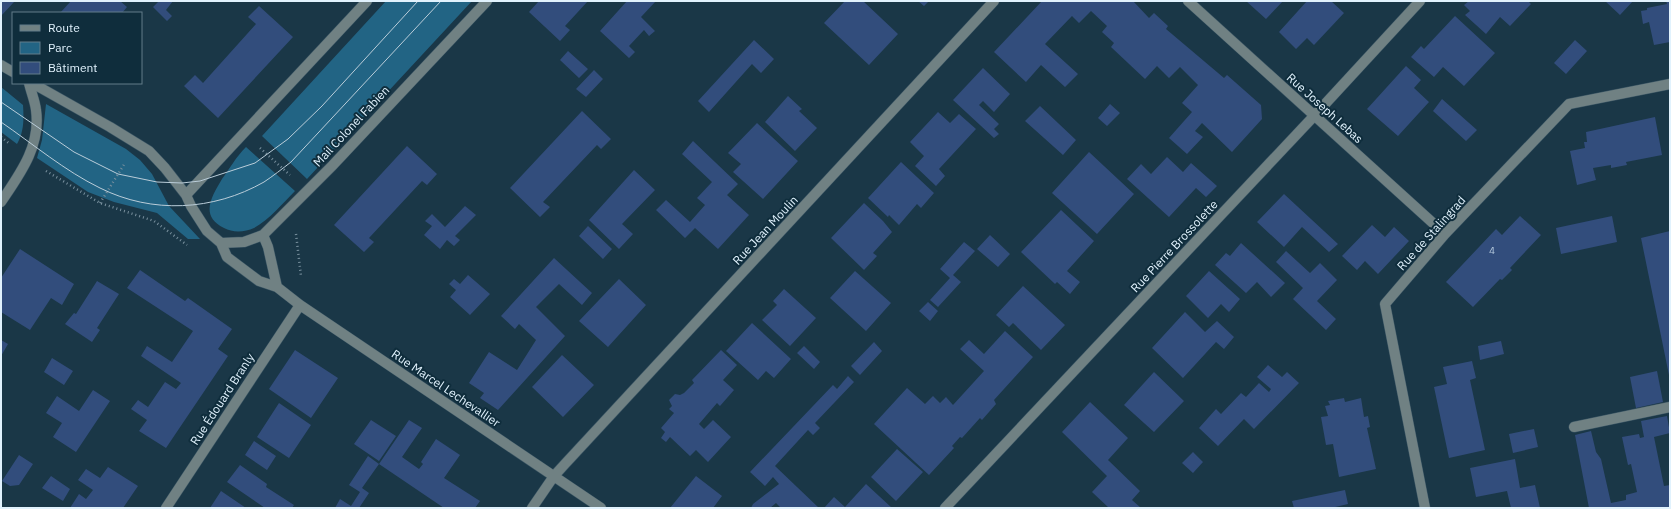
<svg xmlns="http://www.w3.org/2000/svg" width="1671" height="509" font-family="'IBM Plex Sans',sans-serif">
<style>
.green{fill:#226484}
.building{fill:#324d7c}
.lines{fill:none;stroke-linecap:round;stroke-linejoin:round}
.minor-casing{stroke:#3a5564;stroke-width:11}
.path{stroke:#79909e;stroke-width:2.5;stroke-dasharray:1 3;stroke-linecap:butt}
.minor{stroke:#708183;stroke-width:10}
.tram{stroke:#bacdd9;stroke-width:1}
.labels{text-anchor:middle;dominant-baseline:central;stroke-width:4;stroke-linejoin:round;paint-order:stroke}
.number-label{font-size:10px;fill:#b5c9dd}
.street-label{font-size:12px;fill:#e1f2fd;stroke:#0f2d3c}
</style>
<rect width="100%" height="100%" fill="#1a3747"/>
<path class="green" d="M 386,1 L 472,1 L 307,179 L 262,136 Z
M 1,87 L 23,105 C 24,119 24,132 17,144 L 1,132 Z
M 46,104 L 126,149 L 140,160 L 152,174 L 169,206 L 200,239 L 188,239 L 157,213 L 114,202 L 88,192 L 37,158 L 42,140 Z
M 246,147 L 295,191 C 283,203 269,220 254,228 C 245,232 233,233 224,228 C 199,216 212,196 222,179 C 230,168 236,157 246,147 Z"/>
<path class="building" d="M 1,1 L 14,2 L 1,16 Z
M 71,1 L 120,1 L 127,7 L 122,13 L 60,13 Z
M 159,1 L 173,1 L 166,10 L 172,16 L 167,21 L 153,7 Z
M 539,1 L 588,1 L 565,26 L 570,30 L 560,41 L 529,12 Z
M 627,1 L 656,1 L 641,17 L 655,31 L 649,36 L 644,30 L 629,46 L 635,52 L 629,58 L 600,31 Z
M 845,1 L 863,1 L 898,34 L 869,65 L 824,23 Z
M 918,1 L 929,1 L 924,6 Z
M 1042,1 L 1133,1 L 1149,18 L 1154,13 L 1168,26 L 1166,29 L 1224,78 L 1227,75 L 1261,105 L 1262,119 L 1232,152 L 1202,123 L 1195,131 L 1203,137 L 1187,154 L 1169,138 L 1192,112 L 1182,103 L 1198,85 L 1180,67 L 1169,78 L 1157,66 L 1145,79 L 1111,47 L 1114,43 L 1102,32 L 1107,26 L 1091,11 L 1079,23 L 1072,16 L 1045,44 L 1078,74 L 1065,87 L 1041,65 L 1026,82 L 994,52 Z
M 1246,1 L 1283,1 L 1266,19 Z
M 1307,1 L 1331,1 L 1344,13 L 1314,45 L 1307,38 L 1296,49 L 1279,32 Z
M 1469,1 L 1528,1 L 1531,4 L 1510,26 L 1500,17 L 1486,34 L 1465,15 L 1470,11 L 1464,5 Z
M 1605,1 L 1633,1 L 1620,15 Z
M 1666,1 L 1670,1 L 1670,42 L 1654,45 L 1649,22 L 1643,24 L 1641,11 L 1647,10 L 1647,8 L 1667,4 Z
M 259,6 L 293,37 L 218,118 L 184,86 L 195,75 L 203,83 L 256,24 L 248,17 Z
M 1455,16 L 1495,53 L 1464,86 L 1443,67 L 1434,77 L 1411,57 L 1421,46 L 1424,49 Z
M 754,40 L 774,59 L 761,73 L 752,64 L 709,112 L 698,101 Z
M 1575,40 L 1587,51 L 1566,74 L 1554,63 Z
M 568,51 L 588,69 L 579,78 L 560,60 Z
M 1406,66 L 1421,80 L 1414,88 L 1429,102 L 1398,136 L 1367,109 Z
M 983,68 L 1010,94 L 994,112 L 983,101 L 979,105 L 999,124 L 994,129 L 999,134 L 994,138 L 953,100 Z
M 594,70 L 603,79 L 586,97 L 576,89 Z
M 788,96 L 802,109 L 799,111 L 817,128 L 795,151 L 765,122 Z
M 1442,99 L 1477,130 L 1466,141 L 1433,111 Z
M 1110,104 L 1120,113 L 1107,126 L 1098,118 Z
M 1040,106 L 1076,140 L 1063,155 L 1025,121 Z
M 582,111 L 611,139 L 601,149 L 597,145 L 543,202 L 550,207 L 540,217 L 510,188 Z
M 938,112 L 950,123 L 959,114 L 976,129 L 939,169 L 945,176 L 936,186 L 915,166 L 924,156 L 910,142 Z
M 1655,117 L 1662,155 L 1626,162 L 1627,165 L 1611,168 L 1611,165 L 1593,168 L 1596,180 L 1577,185 L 1570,151 L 1585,148 L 1584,142 L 1587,142 L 1586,132 Z
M 757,123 L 798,161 L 763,199 L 733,172 L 741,164 L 728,153 Z
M 693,141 L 738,184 L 727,195 L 749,215 L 718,249 L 695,228 L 685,238 L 656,210 L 666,200 L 690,222 L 705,205 L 697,198 L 712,182 L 682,154 Z
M 407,146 L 437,174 L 427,185 L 422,181 L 369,238 L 374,242 L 364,252 L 334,225 Z
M 1089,152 L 1134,194 L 1097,234 L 1052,193 Z
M 1167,157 L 1183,172 L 1191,163 L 1217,186 L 1206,197 L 1196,188 L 1169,217 L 1127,179 L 1141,164 L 1151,174 Z
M 901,162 L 934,193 L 921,208 L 917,204 L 899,225 L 889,215 L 888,217 L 868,198 Z
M 634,170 L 655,190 L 622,224 L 633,234 L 619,249 L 589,220 Z
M 1284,194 L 1338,244 L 1329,252 L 1302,227 L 1284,247 L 1257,222 Z
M 864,203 L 883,221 L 892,232 L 873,253 L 877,256 L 864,270 L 831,238 Z
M 465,206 L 476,215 L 455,236 L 460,240 L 454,246 L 447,240 L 440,249 L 424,235 L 432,226 L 425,221 L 432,214 L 445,227 Z
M 1061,210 L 1094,241 L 1067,271 L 1080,282 L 1070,294 L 1057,282 L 1055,284 L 1021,252 Z
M 1520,216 L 1541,235 L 1510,268 L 1512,270 L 1502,280 L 1500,279 L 1473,307 L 1446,282 L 1496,229 L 1502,235 Z
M 1612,216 L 1617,242 L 1561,254 L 1556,228 Z
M 1372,225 L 1385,237 L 1394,227 L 1409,241 L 1378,274 L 1365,261 L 1357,270 L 1342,256 Z
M 588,226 L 612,249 L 603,259 L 579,236 Z
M 1670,231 L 1670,374 L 1669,375 L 1641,238 Z
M 990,235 L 1010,254 L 998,267 L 977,249 Z
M 964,242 L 975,251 L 953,275 L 961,282 L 938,307 L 930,300 L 950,278 L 940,269 Z
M 1241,243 L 1285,283 L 1271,297 L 1257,282 L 1246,293 L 1215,265 L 1226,253 L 1230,256 Z
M 20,249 L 74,284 L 62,305 L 51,298 L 30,330 L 1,312 L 1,278 Z
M 1286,251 L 1310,273 L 1320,263 L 1337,280 L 1317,301 L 1336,319 L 1326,330 L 1293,299 L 1303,288 L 1276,262 Z
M 554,258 L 592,293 L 582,305 L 559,284 L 536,307 L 565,336 L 498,410 L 480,398 L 484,393 L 469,383 L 489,352 L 517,370 L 536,340 L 519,324 L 515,329 L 501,316 Z
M 140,270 L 185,301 L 188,298 L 232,329 L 218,349 L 228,356 L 166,448 L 139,431 L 147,420 L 131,409 L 138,400 L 148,407 L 165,382 L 176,389 L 181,383 L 141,356 L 147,346 L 172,362 L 193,331 L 127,288 Z
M 855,271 L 891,303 L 866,331 L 830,298 Z
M 1209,271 L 1240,299 L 1229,312 L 1221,304 L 1208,318 L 1186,296 Z
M 468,275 L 490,294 L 470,315 L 450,297 L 456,290 L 449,284 L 454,279 L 460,284 Z
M 619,279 L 646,305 L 608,347 L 579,321 Z
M 97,281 L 119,294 L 97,328 L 100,330 L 92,342 L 65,324 L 74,313 L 76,314 Z
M 1023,286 L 1065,325 L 1041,350 L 1013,323 L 1009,327 L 996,315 Z
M 784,289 L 816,318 L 790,346 L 762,320 L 777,305 L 773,301 Z
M 928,302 L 938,311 L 930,321 L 919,311 Z
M 1185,312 L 1205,332 L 1217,321 L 1234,337 L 1224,349 L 1216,342 L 1183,378 L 1152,348 Z
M 752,323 L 791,359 L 774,378 L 766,371 L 758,380 L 726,351 Z
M 1005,331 L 1033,357 L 994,400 L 996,404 L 982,420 L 980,418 L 962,438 L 960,437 L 952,446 L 954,448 L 929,475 L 874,424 L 907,388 L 925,404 L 933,396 L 940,403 L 946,397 L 953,405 L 984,371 L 960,349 L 969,340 L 984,354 Z
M 1,340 L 8,344 L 1,356 Z
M 1501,341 L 1504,354 L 1480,360 L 1478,346 Z
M 874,342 L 882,351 L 860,375 L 851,366 Z
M 804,346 L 820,362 L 814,369 L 797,353 Z
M 295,350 L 338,378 L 311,418 L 269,389 Z
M 721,350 L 737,365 L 723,380 L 734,390 L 720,406 L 717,403 L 699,424 L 704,429 L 713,420 L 731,437 L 708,462 L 696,450 L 690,456 L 670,437 L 666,442 L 661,438 L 665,432 L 661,428 L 674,413 L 669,409 L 672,406 L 669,400 L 675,394 L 680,395 L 684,393 L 694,383 L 692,380 Z
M 562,355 L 594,385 L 563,417 L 532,387 Z
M 52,358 L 73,371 L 64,385 L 44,372 Z
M 1472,361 L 1476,378 L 1470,380 L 1485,450 L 1449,458 L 1434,387 L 1447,384 L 1443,367 Z
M 1268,365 L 1282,377 L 1287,372 L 1299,383 L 1254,429 L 1244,419 L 1218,446 L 1199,428 L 1216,409 L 1221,414 L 1241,393 L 1246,397 L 1259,383 L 1269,392 L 1271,389 L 1257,377 Z
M 1657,371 L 1663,402 L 1636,408 L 1630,377 Z
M 1154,372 L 1184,401 L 1154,432 L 1124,405 Z
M 848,376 L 854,382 L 815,423 L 820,428 L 813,435 L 808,430 L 775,466 L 819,508 L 781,508 L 776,503 L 770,508 L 751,508 L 753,504 L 779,484 L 773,477 L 765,486 L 750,472 L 833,385 L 837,389 Z
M 93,390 L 110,401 L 76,452 L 53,437 L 62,423 L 46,413 L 57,396 L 79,411 Z
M 1344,398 L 1345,402 L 1361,398 L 1364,417 L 1368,416 L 1370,427 L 1367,428 L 1376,469 L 1339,477 L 1333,444 L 1326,445 L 1321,417 L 1328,416 L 1325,406 L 1330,405 L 1328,401 Z
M 1090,402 L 1128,438 L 1108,460 L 1140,491 L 1132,500 L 1141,508 L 1109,508 L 1092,492 L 1107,476 L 1062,432 Z
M 279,403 L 311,425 L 289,458 L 257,437 Z
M 1667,416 L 1670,433 L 1654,437 L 1664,486 L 1670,485 L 1670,508 L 1589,508 L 1575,435 L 1591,431 L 1596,452 L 1601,459 L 1611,503 L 1626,500 L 1626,495 L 1637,492 L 1631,464 L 1628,465 L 1622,437 L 1639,434 L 1640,438 L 1644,437 L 1641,421 Z
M 371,420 L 396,436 L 379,461 L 354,444 Z
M 409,420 L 422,428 L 402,457 L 419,469 L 423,464 L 421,462 L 436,439 L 460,455 L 444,478 L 480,501 L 475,508 L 444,508 L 379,464 L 362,488 L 369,493 L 359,508 L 335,508 L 340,499 L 351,506 L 360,492 L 349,485 L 368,456 L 379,464 Z
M 1534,429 L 1538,447 L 1513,453 L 1509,434 Z
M 254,441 L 276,456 L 267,470 L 245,455 Z
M 897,449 L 923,472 L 896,501 L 871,477 Z
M 1193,452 L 1203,462 L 1193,473 L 1182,463 Z
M 19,455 L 33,464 L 19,485 L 10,486 L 2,481 Z
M 1515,459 L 1520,488 L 1535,485 L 1540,508 L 1511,508 L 1507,491 L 1476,497 L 1470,468 Z
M 240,465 L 267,484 L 266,487 L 294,505 L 292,508 L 265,508 L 227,482 Z
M 108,467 L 138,486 L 123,508 L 70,508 L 79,494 L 86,499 L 93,490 L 78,480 L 86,469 L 100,478 Z
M 51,476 L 70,489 L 63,501 L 42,488 Z
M 696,476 L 722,496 L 713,508 L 670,508 Z
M 866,484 L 892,508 L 824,508 L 834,497 L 845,507 Z
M 1345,490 L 1348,504 L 1331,508 L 1294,508 L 1292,501 Z
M 221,491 L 246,508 L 210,508 Z"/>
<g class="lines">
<defs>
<path id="minor" d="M 1188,1 L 1445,234
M 1,65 L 13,72
M 32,83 L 110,127 L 149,151 L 165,168 L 186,195 L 191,206 L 207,231 L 221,243 L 227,257 L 259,281 L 277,287 L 300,305 L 601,508
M 186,195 L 367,1
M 1,202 C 20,174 41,146 36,110 C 35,101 31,92 29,83
M 263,235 L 268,247 L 277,287
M 221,243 L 244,242 L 263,235 L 332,166 L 487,1
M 1574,427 L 1670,407
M 166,508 L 300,305
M 532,508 L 554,476 L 564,465 L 994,1
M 945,508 L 1314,116 L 1420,1
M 1425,508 L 1385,304 L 1445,234 L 1569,104 L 1670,84"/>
</defs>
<use href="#minor" class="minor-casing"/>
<path class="path" d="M 1,137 L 10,144
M 260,148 L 290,175
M 46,171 L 100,203 L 154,221 L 187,245
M 100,203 L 125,163
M 296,234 L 301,276"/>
<use href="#minor" class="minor"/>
<path class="tram" d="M 1,102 L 74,152 L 118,174 L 157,182 L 182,183 L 200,181 L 255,163 L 288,139 L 322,106 L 418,1
M 1,122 C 33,144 65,171 100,188 C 152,214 213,211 264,182 C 273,176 282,169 291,162 L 441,1"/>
</g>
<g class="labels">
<g class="number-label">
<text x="1492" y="250">4</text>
</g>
<g class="street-label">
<text transform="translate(1325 108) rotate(42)">Rue Joseph Lebas</text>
<text transform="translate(351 126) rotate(-47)">Mail Colonel Fabien</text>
<text transform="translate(765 230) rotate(-47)">Rue Jean Moulin</text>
<text transform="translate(1431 233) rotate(-48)">Rue de Stalingrad</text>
<text transform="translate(1174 246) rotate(-47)">Rue Pierre Brossolette</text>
<text transform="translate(446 388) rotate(34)">Rue Marcel Lechevallier</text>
<text transform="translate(222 399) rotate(-57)">Rue Édouard Branly</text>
</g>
</g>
<rect width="1671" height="509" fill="none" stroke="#e1f2fd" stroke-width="4"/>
<rect x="12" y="12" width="130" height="72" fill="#0f2d3c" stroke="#637c89"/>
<rect x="20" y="25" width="20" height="6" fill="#708183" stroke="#637c89"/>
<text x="48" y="32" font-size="12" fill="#e1f2fd">Route</text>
<rect x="20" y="42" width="20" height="12" fill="#226484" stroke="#637c89"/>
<text x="48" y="52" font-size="12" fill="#e1f2fd">Parc</text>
<rect x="20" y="62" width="20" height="12" fill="#324d7c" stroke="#637c89"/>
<text x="48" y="72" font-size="12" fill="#e1f2fd">Bâtiment</text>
</svg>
